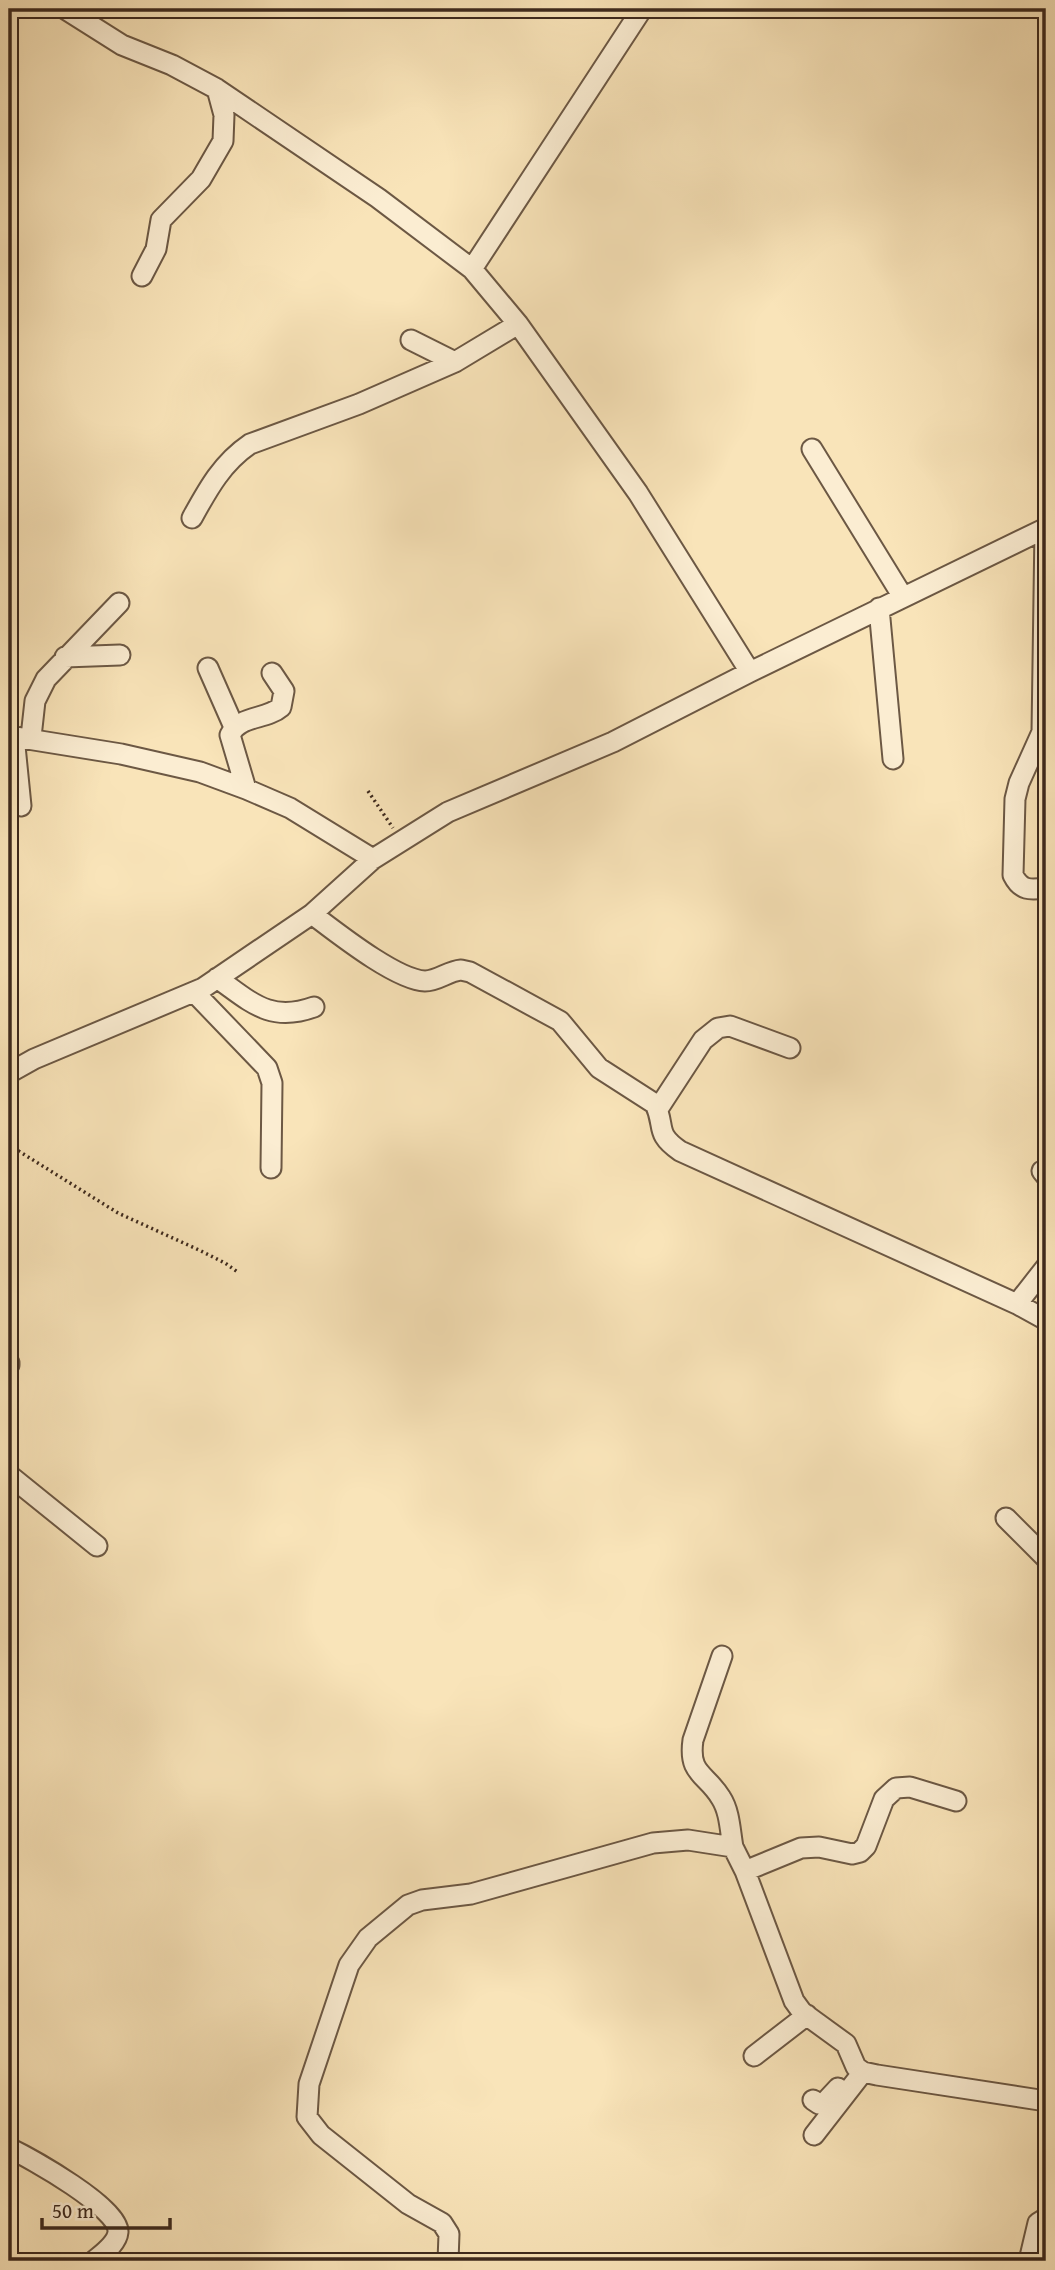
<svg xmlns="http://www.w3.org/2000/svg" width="1055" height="2270" font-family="'Gentium Book Plus',serif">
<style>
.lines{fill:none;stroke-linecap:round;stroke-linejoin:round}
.minor-casing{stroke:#6c5844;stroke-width:23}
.path{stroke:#3d291d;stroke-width:3.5;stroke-dasharray:2 3.5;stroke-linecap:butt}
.minor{stroke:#fbedd2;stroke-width:19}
</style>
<rect width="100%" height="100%" fill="#f9e4b9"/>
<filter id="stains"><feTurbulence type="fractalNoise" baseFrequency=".00286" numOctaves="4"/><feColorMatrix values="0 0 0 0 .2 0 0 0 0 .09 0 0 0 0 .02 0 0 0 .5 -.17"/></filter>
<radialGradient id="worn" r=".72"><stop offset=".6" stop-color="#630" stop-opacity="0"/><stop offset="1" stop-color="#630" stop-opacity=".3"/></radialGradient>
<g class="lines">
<defs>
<path id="minor" d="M 65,9 L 122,45 L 172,65 L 217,89 L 378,198 L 472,269 L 518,324 L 638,493 L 750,672
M 472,269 L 642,9
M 142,276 L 156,249 L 161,220 L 201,179 L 223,141 L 224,115 L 217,89
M 411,340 L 455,362
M 812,449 L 903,597
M 192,518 C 208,489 222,463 250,444 L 359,404 L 455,362 L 518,324
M 1045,529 L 1042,732 L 1046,744
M 879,608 L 893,759
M 65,657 L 120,655
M 208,668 L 234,727
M 1042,732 L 1019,783 L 1015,799 L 1013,875 C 1021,891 1030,890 1046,888
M 9,736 L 121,754 L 200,772 L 246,789 L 290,808 L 373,859
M 14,736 L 21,806
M 31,737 L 35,701 L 46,679 L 119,603
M 246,789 L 230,735 C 239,715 266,720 281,707 L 284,691 L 272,673
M 312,914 C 336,932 396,980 425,981 C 438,981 448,971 461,970 L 470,972 L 560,1021 L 599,1068 L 655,1104 C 666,1127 654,1133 680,1151 L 1017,1304 L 1046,1320
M 217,978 C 251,1002 270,1023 314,1007
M 194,992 L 267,1068 L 272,1083 L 271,1168
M 9,1073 L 34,1059 L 203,988 L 312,914 L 373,859 L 448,812 L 613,742 L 750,672 L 1046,528
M 658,1109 L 703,1040 L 718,1028 L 730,1026 L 790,1048
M 1042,1171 L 1046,1176
M 1017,1304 L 1046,1267
M 9,1363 L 9,1365
M 9,1475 L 97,1546
M 1006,1518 L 1046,1558
M 722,1656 L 693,1740 C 688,1775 706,1773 721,1798 C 730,1812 730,1831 733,1847
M 745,1871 L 801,1848 L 819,1847 L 852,1854 L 860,1852 L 866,1846 L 884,1799 L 896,1788 L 910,1787 L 956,1801
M 754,2056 L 807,2015
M 813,2100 L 819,2104 L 824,2103 L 838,2088
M 814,2135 L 863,2072
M 9,2148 C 30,2158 120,2208 118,2232 C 117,2244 102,2254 94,2261
M 448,2261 L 449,2234 L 442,2223 L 408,2204 L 321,2135 L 307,2117 L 309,2084 L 349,1965 L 368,1938 L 408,1905 L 422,1900 L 471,1894 L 653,1843 L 688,1840 L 733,1847 L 745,1871 L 794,2001 L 802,2012 L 846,2044 L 856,2067 L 863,2072 L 877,2075 L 1046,2101
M 1029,2261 L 1038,2223 L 1046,2218"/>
</defs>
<use href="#minor" class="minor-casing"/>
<path class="path" d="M 368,791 L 393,828
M 9,1145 L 118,1213 L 199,1250 L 225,1263 L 239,1273"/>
<use href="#minor" class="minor"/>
</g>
<rect width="1055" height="2270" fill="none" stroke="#f9e4b9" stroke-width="35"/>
<rect x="10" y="10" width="1034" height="2249" fill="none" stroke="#3d291d" stroke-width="3.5"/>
<rect x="18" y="18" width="1020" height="2235" fill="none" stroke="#3d291d" stroke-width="2"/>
<path d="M42 2218v10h128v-10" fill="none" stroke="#3d291d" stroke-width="3.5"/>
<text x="52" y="2218" font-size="21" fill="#3d291d" stroke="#fbedd2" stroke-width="5" paint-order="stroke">50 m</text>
<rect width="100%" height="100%" filter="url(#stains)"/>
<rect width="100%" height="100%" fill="url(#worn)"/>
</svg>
